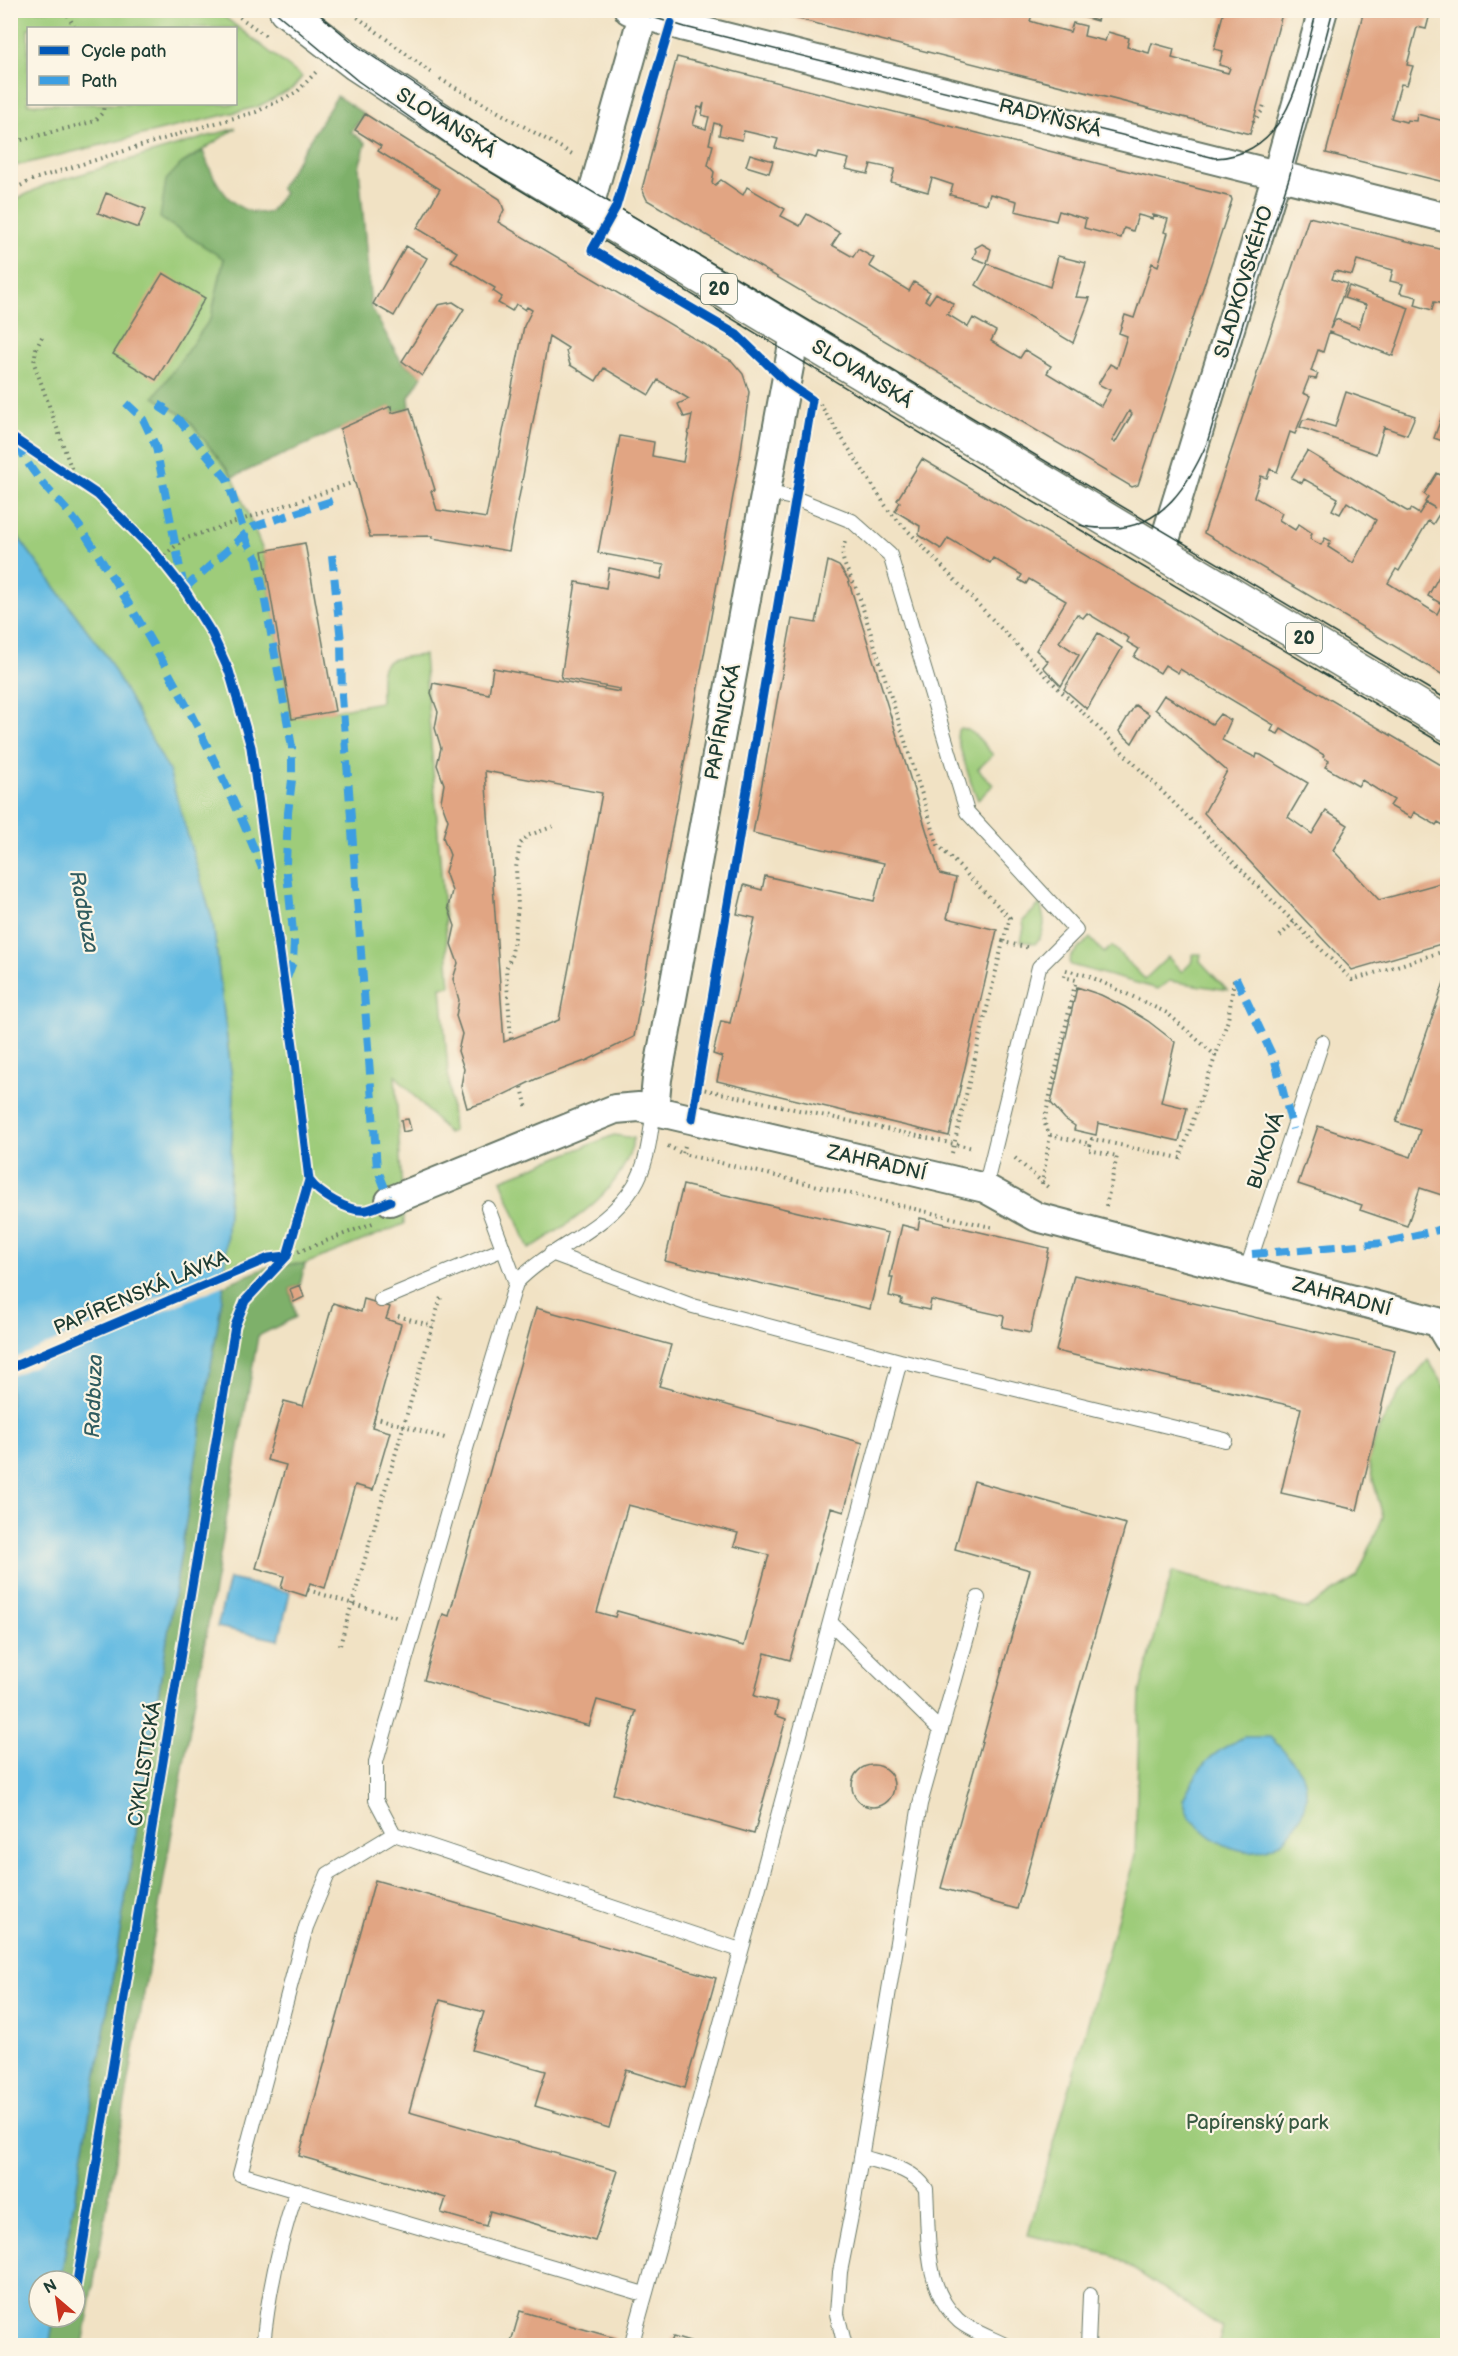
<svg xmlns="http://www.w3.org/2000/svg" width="1458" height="2356" font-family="'Balsamiq Sans',sans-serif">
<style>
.green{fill:#9ecc7a;stroke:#5e8457;stroke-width:1.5;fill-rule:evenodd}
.forest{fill:#7eb06a;stroke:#4e764f;stroke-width:1.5}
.water{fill:#65bbe2;stroke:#427c8b;stroke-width:1.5}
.pier{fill:#f1e2c4}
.building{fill:#e1a583;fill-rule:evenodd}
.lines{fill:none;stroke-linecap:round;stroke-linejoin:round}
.lane-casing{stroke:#687766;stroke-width:16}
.street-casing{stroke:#687766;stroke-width:32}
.primary-casing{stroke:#687766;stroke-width:36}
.path{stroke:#687766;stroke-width:4;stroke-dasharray:1.5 4.5;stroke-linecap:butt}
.lane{stroke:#fff;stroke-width:14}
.street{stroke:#fff;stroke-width:28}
.primary{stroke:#fff;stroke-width:33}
.tram{stroke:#1f3d34;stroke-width:1.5}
.quiet{stroke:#3c9ee2;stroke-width:8;stroke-dasharray:15 8;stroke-linecap:butt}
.cycleway-casing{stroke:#fcf5e5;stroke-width:13}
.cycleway{stroke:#0057b8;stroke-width:9}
.labels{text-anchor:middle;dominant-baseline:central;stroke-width:4.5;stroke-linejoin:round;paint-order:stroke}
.shield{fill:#fcf5e5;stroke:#617469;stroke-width:1.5}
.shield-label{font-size:18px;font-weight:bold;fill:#1f3d34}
.street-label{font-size:20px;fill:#1f3d34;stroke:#fcf5e5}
.park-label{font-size:20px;fill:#385a42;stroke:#fcf5e5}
.water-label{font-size:21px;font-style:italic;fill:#305c60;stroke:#fcf5e5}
</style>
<rect width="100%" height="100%" fill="#fcf5e5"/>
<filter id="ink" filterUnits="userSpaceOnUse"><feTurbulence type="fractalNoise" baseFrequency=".0167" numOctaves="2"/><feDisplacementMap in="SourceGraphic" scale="12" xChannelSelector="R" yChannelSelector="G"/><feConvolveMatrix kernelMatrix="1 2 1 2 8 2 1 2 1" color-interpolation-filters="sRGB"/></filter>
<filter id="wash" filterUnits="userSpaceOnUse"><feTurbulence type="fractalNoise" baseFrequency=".008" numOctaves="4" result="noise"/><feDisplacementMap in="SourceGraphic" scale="24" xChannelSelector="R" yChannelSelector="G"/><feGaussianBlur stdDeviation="1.35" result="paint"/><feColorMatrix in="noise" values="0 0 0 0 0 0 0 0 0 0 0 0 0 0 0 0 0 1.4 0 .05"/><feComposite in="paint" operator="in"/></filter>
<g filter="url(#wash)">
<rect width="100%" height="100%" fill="#f1e2c4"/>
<path class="green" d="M 11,10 L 217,11 L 302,77 L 292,89 L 257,107 L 11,167 ZM 236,28 L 236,104 L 28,104 L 28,28 Z
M 236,128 L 181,164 L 161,218 L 224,258 L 211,318 L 155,397 L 188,419 L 233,477 L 263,551 L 292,718 L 381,702 C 380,657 380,660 424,655 L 450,986 L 441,987 L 453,1131 L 448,1133 L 395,1075 L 404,1224 L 305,1264 L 272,1265 L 266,1252 L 225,1268 L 234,1097 L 213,922 L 16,531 L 11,526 L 11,202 L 45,185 Z
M 960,728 C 974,729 984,745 993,755 L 978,769 L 993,785 L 978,800 L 971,783 L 957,738 L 958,730 Z
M 1040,904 C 1045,920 1047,930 1035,944 L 1021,941 L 1024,928 L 1023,921 Z
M 1090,938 L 1104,953 L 1112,946 L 1145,979 L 1168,957 L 1182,972 L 1193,961 L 1193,954 L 1201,954 L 1200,961 L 1227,990 L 1169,981 L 1158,989 L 1071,965 L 1069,962 L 1071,956 Z
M 614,1135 L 634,1138 C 623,1192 572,1222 529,1249 L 501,1180 Z
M 1428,1360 L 1448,1391 L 1447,2345 L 1218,2345 L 1223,2328 L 1112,2255 L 1028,2235 L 1135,1856 L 1140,1691 L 1172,1572 L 1307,1609 L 1357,1577 L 1383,1517 L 1368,1461 L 1379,1428 L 1399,1394 Z"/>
<path class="forest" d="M 337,96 L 364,114 L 351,132 L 366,143 L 359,167 L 371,307 L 401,361 L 422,376 L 409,397 L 410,408 L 392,413 L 390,407 L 233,477 L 188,419 L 154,397 L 211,318 L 224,259 L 160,218 L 166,180 L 181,164 L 203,151 C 213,181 233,219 270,212 L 284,193 L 280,188 Z
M 305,1264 L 300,1285 L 290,1289 L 296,1317 L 258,1336 L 83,2345 L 49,2346 L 54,2317 L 75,2317 L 75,2281 L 60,2281 L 100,2056 L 224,1285 L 272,1265 Z"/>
<path class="water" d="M 10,526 L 107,657 L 169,771 L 213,922 L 234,1097 L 224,1285 L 100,2056 L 60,2281 L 39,2281 L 39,2317 L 54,2317 L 49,2346 L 10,2345 L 10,1215 L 13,1199 L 10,1139 Z
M 229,1579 L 290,1592 L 279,1640 L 217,1627 Z
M 1244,1737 L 1270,1737 C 1281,1748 1295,1761 1303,1776 C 1307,1784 1307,1798 1304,1807 C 1288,1858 1239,1864 1202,1829 C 1198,1825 1192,1821 1189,1816 C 1186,1811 1185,1804 1183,1799 C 1201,1764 1208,1754 1244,1737 Z"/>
<path class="pier" d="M 228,1267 L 227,1284 L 11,1376 L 11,1360 Z"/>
<g id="blocks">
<path class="building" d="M 763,10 L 988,10 L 1008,16 L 1009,10 L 1027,10 L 1033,12 L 1030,21 L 1043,25 L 1070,32 L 1073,23 L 1086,26 L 1084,36 L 1105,41 L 1108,32 L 1129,38 L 1127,47 L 1149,53 L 1152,43 L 1174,49 L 1172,58 L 1228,73 L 1230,68 L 1219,65 L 1223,51 L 1214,49 L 1224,10 L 1283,10 L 1250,134 Z
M 1084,10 L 1100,10 L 1097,21 L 1083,17 Z
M 1364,10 L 1431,10 L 1426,29 L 1417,27 L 1407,65 L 1413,66 L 1407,85 L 1401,84 L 1391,118 L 1406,122 L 1407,120 L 1416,121 L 1417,114 L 1448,122 L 1448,183 L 1326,153 Z
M 677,57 L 1231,197 L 1232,200 L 1138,485 L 1132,487 L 647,200 L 642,189 ZM 704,103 L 702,115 L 709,117 L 706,129 L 693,125 L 698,107 L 702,108 ZM 714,123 L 721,125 L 719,135 L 742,140 L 744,131 L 778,139 L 775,148 L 816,158 L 818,152 L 849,159 L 846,169 L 868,174 L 871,164 L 895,169 L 891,182 L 928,192 L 932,178 L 953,185 L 950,195 L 987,204 L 990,194 L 1017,201 L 1015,211 L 1056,221 L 1059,211 L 1086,219 L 1084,228 L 1121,238 L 1124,228 L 1133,231 L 1138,215 L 1153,219 L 1153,215 L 1168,219 L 1164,232 L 1168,233 L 1158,266 L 1152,263 L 1134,318 L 1125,315 L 1119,333 L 1127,336 L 1117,368 L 1110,364 L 1098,384 L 1110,390 L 1101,406 L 1047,373 L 1051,366 L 1025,350 L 1020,358 L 991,341 L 996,331 L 973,318 L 968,327 L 947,314 L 954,304 L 936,293 L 929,303 L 925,300 L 930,292 L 914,282 L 909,291 L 869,266 L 874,258 L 858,249 L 853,257 L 832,245 L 840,233 L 807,214 L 800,226 L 781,216 L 785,209 L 747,187 L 743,195 L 721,180 L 715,185 L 712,183 L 714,172 L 708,165 L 713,145 L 709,144 ZM 1129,411 L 1132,414 L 1115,443 L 1112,441 Z
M 365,114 L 500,199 L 504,210 L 498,222 L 732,361 L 743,374 L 749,392 L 740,458 L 634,1037 L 588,1060 L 536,1079 L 493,1100 L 467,1108 L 461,1086 L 464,1069 L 458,1051 L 462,1034 L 456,1016 L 459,1000 L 453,979 L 458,963 L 451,944 L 455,926 L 448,907 L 452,891 L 445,872 L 450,855 L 443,837 L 448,820 L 441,801 L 444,784 L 437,765 L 441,748 L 435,728 L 438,712 L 431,693 L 433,683 L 489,694 L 493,668 L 620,692 L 620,689 L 561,678 L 576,582 L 606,588 L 609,568 L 661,579 L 664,565 L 598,553 L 620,436 L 654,442 L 652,456 L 683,462 L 692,415 L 684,417 L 678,404 L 689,399 L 658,380 L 649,395 L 604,368 L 596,381 L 570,365 L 566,351 L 568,348 L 549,336 L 509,551 L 432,538 L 433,536 L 370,537 L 340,429 L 391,406 L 392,413 L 410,408 L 435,490 L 431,491 L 437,510 L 486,518 L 524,326 L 532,310 L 527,307 L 525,310 L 516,304 L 512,311 L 498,303 L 502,297 L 493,291 L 495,288 L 451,261 L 457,252 L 417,228 L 440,189 L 378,151 L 381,146 L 355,130 ZM 485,771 L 602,793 L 559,1020 L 504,1042 Z
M 750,154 L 773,161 L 769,173 L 746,166 Z
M 106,193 L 146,209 L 138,228 L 98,213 Z
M 1309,217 L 1448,251 L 1448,305 L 1434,302 L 1432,310 L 1415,305 L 1417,297 L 1400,293 L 1403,284 L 1390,281 L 1393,270 L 1357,260 L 1352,275 L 1335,271 L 1332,279 L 1347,284 L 1330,329 L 1336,319 L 1359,328 L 1366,305 L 1344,298 L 1349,286 L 1409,308 L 1393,356 L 1329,332 L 1323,352 L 1318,350 L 1311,371 L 1318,374 L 1316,379 L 1309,378 L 1303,393 L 1310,396 L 1295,434 L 1290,432 L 1277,472 L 1270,469 L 1267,478 L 1261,476 L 1254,497 L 1282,513 L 1279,520 L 1295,530 L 1299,524 L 1312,533 L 1310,539 L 1321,545 L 1325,538 L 1331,541 L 1328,547 L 1353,563 L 1376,520 L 1347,502 L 1340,514 L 1332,510 L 1338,498 L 1304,479 L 1302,483 L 1291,478 L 1307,451 L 1405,510 L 1409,512 L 1411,509 L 1419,514 L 1426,503 L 1435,508 L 1425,502 L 1428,497 L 1424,494 L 1437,473 L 1448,479 L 1448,515 L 1441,511 L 1433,524 L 1428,521 L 1399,571 L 1396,569 L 1388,583 L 1437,614 L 1442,604 L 1428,596 L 1448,560 L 1448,678 L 1204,533 Z
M 982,244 L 991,249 L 987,263 L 973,258 L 976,251 L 975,248 Z
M 406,246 L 427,258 L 394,316 L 373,304 Z
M 1058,256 L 1086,263 L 1076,297 L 1090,298 L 1073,343 L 976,285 L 988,264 L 1050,287 Z
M 163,273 L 205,298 L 156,380 L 113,354 Z
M 453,302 L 464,309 L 422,376 L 402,361 L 438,305 Z
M 1346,392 L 1415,416 L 1407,435 L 1384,427 L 1376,454 L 1300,427 L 1303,420 L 1309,419 L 1335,427 Z
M 1447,402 L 1448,402 L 1448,443 L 1434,438 Z
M 922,459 L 1448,769 L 1448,828 L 1438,822 L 1436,825 L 1414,812 L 1411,818 L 1390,806 L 1394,800 L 1362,780 L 1358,786 L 1325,767 L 1329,761 L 1323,757 L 1324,755 L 1281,729 L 1278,734 L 1271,731 L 1274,725 L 1180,669 L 1178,673 L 1165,665 L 1160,673 L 1134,657 L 1139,649 L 1127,642 L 1129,638 L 1087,613 L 1083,618 L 1077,614 L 1059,642 L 1079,655 L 1061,686 L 1043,667 L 1048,661 L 1036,650 L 1066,601 L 1029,579 L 1026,584 L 1019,580 L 1022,575 L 993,558 L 990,563 L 948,538 L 941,549 L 919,535 L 920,526 L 895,511 L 900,502 L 897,500 Z
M 305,543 L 335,711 L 292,719 L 263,551 Z
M 828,561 L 839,566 L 848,579 L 940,874 L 956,878 L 947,918 L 997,930 L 949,1136 L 717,1081 L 722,1057 L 713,1054 L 721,1021 L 730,1023 L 755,918 L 737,914 L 744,885 L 762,890 L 765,876 L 874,901 L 884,863 L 753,833 L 792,619 L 816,623 Z
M 1098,633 L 1122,648 L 1087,709 L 1064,689 Z
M 1164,695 L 1212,724 L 1220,714 L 1231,720 L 1222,740 L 1256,758 L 1257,754 L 1261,755 L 1308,783 L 1288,817 L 1312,834 L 1326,811 L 1348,825 L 1333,850 L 1379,900 L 1448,881 L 1448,942 L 1352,970 L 1204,813 L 1227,771 L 1155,709 Z
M 1135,705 L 1149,714 L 1132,743 L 1119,731 Z
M 1448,971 L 1448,1197 L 1420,1188 L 1407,1226 L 1360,1210 L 1362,1205 L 1298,1184 L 1318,1126 L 1411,1157 L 1420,1130 L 1396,1122 Z
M 1077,987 L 1101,995 L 1125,1007 L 1148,1021 L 1175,1042 L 1161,1102 L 1187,1108 L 1179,1141 L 1098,1123 L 1096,1135 L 1074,1130 L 1075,1126 L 1065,1119 L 1051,1103 Z
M 408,1119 L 411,1130 L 403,1132 L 401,1120 Z
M 683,1185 L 888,1233 L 870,1309 L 665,1261 Z
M 920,1218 L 1049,1248 L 1030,1333 L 1002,1327 L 1004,1316 L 931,1300 L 929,1310 L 901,1304 L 902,1299 L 889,1296 L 893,1277 L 890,1277 L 902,1225 L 918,1229 Z
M 1074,1275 L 1395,1350 L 1357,1510 L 1281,1493 L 1301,1408 L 1056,1351 Z
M 300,1285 L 304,1297 L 294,1302 L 290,1289 Z
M 364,1299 L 390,1307 L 386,1319 L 401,1324 L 372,1427 L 390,1432 L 373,1490 L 355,1485 L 325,1588 L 310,1583 L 306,1596 L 281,1588 L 284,1576 L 256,1568 L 286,1465 L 267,1460 L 284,1401 L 303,1406 L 333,1303 L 361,1312 Z
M 536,1308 L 671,1345 L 659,1386 L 863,1443 L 844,1512 L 831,1508 L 790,1660 L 765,1653 L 754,1696 L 778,1702 L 775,1715 L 786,1719 L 754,1834 L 613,1794 L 636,1711 L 597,1700 L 589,1726 L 424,1680 L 443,1614 L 449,1616 ZM 628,1505 L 738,1533 L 734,1546 L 769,1555 L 744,1646 L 617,1611 L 615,1617 L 597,1612 Z
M 974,1481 L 1126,1524 L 1017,1909 L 941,1888 L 1030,1570 L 955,1549 Z
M852 1786a21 21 0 1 1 42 0a21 21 0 1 1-42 0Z
M 375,1880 L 716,1978 L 685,2088 L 626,2070 L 609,2128 L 535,2106 L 546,2071 L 472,2050 L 484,2012 L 440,2000 L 409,2112 L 618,2171 L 595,2241 L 490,2211 L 486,2226 L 441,2213 L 446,2198 L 299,2156 Z
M 520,2311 L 615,2338 L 612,2346 L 510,2346 Z
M 673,2337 L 700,2345 L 700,2346 L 670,2346 Z"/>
</g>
</g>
<g filter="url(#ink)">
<use href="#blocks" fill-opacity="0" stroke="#687766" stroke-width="1.5"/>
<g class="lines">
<defs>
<path id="lane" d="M 766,492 L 797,499 L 852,521 L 890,555 L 967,812 L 1076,930 L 1039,967 L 985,1188
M 488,1208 L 516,1283
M 551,1253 L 693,1306 L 900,1361 L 1225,1440
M 1246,1272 L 1322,1042
M 381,1300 L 503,1249
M 830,1622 L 940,1730
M 394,1834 L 740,1950
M 862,2157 C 884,2164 913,2168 926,2189 C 929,2233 923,2287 958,2320 C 968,2330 994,2339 1007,2346
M 644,2294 L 240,2174 L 306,1927 L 328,1874 L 394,1834 L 376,1800 L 376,1762 L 467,1445 L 516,1283 C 551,1246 606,1231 634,1186 C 648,1164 650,1135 654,1110
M 263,2346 C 268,2293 280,2240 297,2190
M 631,2346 L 760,1883 L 900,1361
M 845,2346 L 837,2314 L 840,2272 L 853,2206 L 920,1804 L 978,1598
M 1088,2346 L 1090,2295"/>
<path id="street" d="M 629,10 L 685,27 L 1448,218
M 588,210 L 643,15
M 1161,553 L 1277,175 L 1323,10
M 654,1110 L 657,1079 L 795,334
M 390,1201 L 615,1109 L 639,1107 L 985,1188 L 1037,1217 L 1438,1322 L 1448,1339"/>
<path id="primary" d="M 286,10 L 356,64 L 467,137 L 1448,724"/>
</defs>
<use href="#lane" class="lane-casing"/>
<use href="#street" class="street-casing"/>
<use href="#primary" class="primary-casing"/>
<path class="path" d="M 65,10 L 75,28
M 230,10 L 266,36
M 348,10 L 434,75
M 440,79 L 574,155
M 1253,122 L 1262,111 L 1265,102
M 10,143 L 95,121 L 103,112 L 104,104
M 10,191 L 34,179 L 205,126 L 256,112 L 297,92 L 316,72
M 42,337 L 36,349 L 34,363 L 75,479
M 820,404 L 889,511 L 1056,686 L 1352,980 L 1448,950
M 845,542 C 837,562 851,573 858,593 L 938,845 L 1010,918 L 1003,942
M 160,559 L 184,539 L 355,482
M 1280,936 L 1294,922
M 1066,970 L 1089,976 L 1167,1013 L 1216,1056
M 511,1039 L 506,969 L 512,954 L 518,907 L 516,868 L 520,844 L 527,836 L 557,825
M 522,1087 L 527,1109
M 693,1087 L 973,1148
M 1050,1135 L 1091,1144
M 668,1146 L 683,1154
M 685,1146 L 683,1154 L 995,1228
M 952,1153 L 1003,942 L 1030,948
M 1015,1158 L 1050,1189
M 1042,1184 L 1050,1135 L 1044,1122 L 1076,980 L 1064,977 L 1065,973
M 1106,1206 L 1117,1156 L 1089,1150 L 1092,1139 L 1180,1158 L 1228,1020 L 1234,980
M 287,1256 L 373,1223
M 398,1316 L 433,1326
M 374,1417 L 448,1439
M 308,1590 L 396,1617
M 340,1645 L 441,1297"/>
<use href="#lane" class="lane"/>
<use href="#street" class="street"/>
<use href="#primary" class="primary"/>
<path class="tram" d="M 273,10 L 358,81 L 469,159 L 1047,510 L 1448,747
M 314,10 L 357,46 L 441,102 L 1448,700
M 629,10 L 685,27 L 1215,158 C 1292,155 1301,68 1317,10
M 1080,525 C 1091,529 1101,528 1112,528 C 1162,528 1189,484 1207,443 L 1259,270 L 1289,178 L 1333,10"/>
<path class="quiet" d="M 653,18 L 654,10
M 126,403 L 143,419 L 156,447 L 183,583
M 164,403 L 161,408 L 178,419 L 227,479 L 248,544 L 257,558 L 292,747 L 292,780 L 288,813 L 286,864 L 294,942 L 293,962 L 286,980
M 18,443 C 30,476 57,496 77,523 C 88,537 97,554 107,569 C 166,661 221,766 262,868
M 332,555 L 341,641 L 342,696 L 377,1168 L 390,1201
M 184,589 L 253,527 L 332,501
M 1236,978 L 1275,1061 L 1293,1129
M 1252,1254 L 1383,1243 L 1438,1230 L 1448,1226"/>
<defs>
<path id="cycleway" d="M 671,23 L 616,207 L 592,250 L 737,335 L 786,382 L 812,400 L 692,1119
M 10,436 L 98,495 L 153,550 L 184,589 L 212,634 L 229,671 L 251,747 L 294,1053 L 309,1180 L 287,1256 L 245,1301 L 235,1326 L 75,2294
M 309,1180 C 319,1194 349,1213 367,1210 C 375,1208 383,1204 390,1201
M 10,1368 L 269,1258 L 287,1256"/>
</defs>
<use href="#cycleway" class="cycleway-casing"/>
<use href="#cycleway" class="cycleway"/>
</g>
</g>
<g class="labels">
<g class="shield">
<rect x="701" y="274" width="36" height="30" rx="4.5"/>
<rect x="1286" y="623" width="36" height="30" rx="4.5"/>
</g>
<g class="shield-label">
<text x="719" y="289">20</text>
<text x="1304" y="638">20</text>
</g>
<g class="street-label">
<text transform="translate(1050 118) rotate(14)">RADYŇSKÁ</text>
<text transform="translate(446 123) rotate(32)">SLOVANSKÁ</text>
<text transform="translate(1244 282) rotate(-73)">SLADKOVSKÉHO</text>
<text transform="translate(862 374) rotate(31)">SLOVANSKÁ</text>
<text transform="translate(723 722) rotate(-79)">PAPÍRNICKÁ</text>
<text transform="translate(1266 1151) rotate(-72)">BUKOVÁ</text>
<text transform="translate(877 1163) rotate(13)">ZAHRADNÍ</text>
<text transform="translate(141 1293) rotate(-23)">PAPÍRENSKÁ LÁVKA</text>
<text transform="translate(1342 1297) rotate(15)">ZAHRADNÍ</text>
<text transform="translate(145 1764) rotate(-81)">CYKLISTICKÁ</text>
</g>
<g class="park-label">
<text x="1257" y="2123">Papírenský park</text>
</g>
<g class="water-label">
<text transform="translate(84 912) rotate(79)">Radbuza</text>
<text transform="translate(94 1396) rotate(-88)">Radbuza</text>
</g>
</g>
<rect width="1458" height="2356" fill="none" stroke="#fcf5e5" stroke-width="36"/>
<rect x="27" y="27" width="210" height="78" fill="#fcf5e5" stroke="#a4ab9e" stroke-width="1.5"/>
<rect x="39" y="46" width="30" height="9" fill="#0057b8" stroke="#a4ab9e" stroke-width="1.5"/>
<text x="81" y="57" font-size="18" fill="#1f3d34">Cycle path</text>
<rect x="39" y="76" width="30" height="9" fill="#3c9ee2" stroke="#a4ab9e" stroke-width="1.5"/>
<text x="81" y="87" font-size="18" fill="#1f3d34">Path</text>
<g transform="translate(57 2299) rotate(331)"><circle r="28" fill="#fcf5e5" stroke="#a4ab9e" stroke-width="1.5"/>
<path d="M0-4.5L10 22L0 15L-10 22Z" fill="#c8321e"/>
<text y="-9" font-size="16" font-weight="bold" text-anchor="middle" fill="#1f3d34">N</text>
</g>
</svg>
